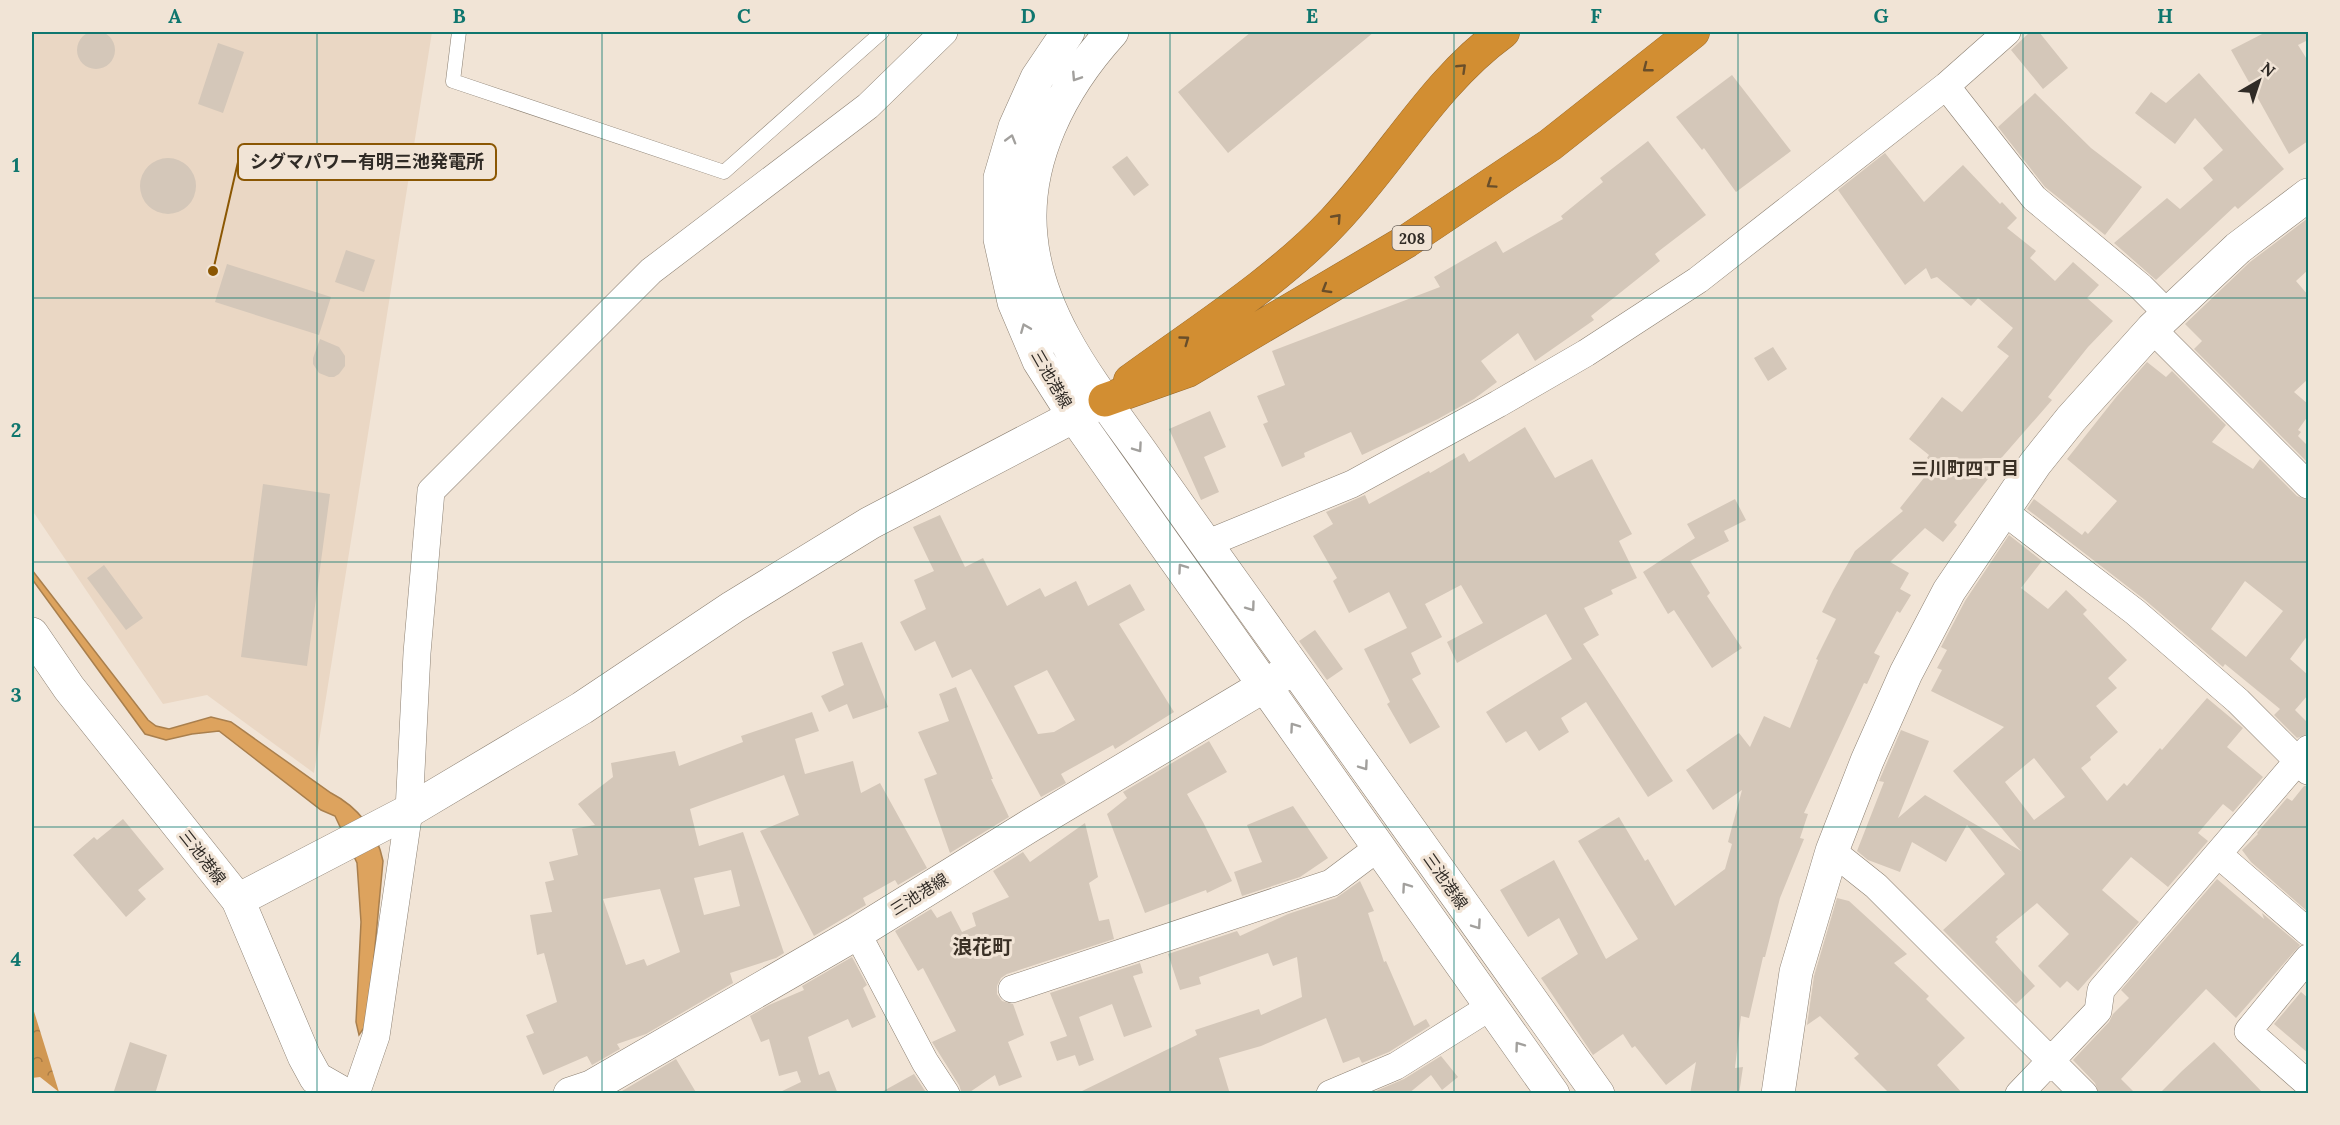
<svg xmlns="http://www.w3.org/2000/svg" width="2340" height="1125" font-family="Lora,'Noto Sans JP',serif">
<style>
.built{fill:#ead7c4}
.forest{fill:url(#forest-crowns)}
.water{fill:#dda35e;stroke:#a97f4d;stroke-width:1.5}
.building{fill:#d4c7b9;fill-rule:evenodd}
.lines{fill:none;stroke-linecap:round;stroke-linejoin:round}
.service-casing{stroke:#8c8073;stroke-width:15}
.minor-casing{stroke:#8c8073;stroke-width:28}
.tertiary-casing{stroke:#8c8073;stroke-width:34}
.secondary-casing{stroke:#8c8073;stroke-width:34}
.motorway-casing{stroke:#996b2e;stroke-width:34}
.service{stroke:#fff;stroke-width:14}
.minor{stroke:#fff;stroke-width:27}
.tertiary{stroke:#fff;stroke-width:33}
.secondary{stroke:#fff;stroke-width:33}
.motorway{stroke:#d28e32;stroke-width:33}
.oneway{stroke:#694e2a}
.oneway2{stroke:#a2a09d}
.grid{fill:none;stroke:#0f766e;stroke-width:1.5;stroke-opacity:0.55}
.labels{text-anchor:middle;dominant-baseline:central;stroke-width:6;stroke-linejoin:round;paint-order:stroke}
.shield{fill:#f1e4d6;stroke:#6a625b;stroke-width:1.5}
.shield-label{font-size:15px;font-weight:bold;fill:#302b26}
.street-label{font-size:16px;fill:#302b26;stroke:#f1e4d6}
.neighbourhood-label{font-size:18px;font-weight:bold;fill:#3a3025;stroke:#f1e4d6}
.quarter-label{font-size:20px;font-weight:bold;fill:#3a3025;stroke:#f1e4d6}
.leader{fill:none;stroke:#8b5703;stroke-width:2}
.callout-dot{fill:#8b5703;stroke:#f1e4d6;stroke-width:2}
.callout{fill:#f1e4d6;stroke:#8b5703;stroke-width:2}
.callout-label{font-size:18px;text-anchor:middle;font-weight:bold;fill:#302b26}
.neatline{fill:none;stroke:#0f766e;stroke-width:2}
.grid-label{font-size:20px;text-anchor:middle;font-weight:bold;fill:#0f766e}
</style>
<defs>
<pattern id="forest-crowns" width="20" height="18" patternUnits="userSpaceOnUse" patternTransform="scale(1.5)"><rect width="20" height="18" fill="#d09752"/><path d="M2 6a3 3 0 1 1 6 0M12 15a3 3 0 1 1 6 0" fill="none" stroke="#a97b44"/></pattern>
</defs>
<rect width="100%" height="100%" fill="#f1e4d6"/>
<path class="built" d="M 32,32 L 432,32 L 314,773 L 207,695 L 163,704 L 32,510 Z"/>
<path class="forest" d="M 32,1005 L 59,1092 L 40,1077 L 32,1078 Z"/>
<path class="water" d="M 32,570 L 148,720 L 156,726 L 169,729 L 211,717 L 231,722 L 331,793 C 358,807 377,831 383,861 L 368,1022 L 359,1035 L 356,1022 L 361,922 L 357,863 L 335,816 L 321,810 L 219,731 L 192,734 L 166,740 L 145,734 L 32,579 Z"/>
<path class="building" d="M77 50a19 19 0 1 1 38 0a19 19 0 1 1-38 0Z
M 1251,32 L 1374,32 L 1228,153 L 1178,92 Z
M 2030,32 L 2039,32 L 2068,68 L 2043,89 L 2011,50 Z
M 2266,32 L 2308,32 L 2308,40 L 2298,45 L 2308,61 L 2308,141 L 2289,154 L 2231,50 Z
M 218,43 L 244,52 L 223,113 L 198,104 Z
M 2199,73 L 2284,169 L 2238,209 L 2235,206 L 2156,280 L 2114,243 L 2167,198 L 2180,209 L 2213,180 L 2203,168 L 2223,150 L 2195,118 L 2175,144 L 2135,113 L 2151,92 L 2166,103 Z
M 1732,75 L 1791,151 L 1736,192 L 1704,148 L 1702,150 L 1676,117 Z
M 2035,93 L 2091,148 L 2142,187 L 2105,235 L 2045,187 L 1998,127 Z
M 1648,141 L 1706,215 L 1655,254 L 1660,261 L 1591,316 L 1594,320 L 1535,361 L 1518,333 L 1481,361 L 1497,382 L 1474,399 L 1438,419 L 1362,455 L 1351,432 L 1304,453 L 1305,457 L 1282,467 L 1263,424 L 1268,422 L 1257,396 L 1285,385 L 1272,351 L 1440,287 L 1434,277 L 1496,241 L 1503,253 L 1563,219 L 1561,216 L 1603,182 L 1600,178 Z
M 1885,153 L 1924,202 L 1963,165 L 2000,204 L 2002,202 L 2017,218 L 2007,228 L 2036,251 L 2030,258 L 2055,281 L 2073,262 L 2099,285 L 2087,298 L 2113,321 L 2088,347 L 2048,397 L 2052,400 L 1997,463 L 1999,465 L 1954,522 L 1957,525 L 1943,542 L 1925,528 L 1890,562 L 1909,573 L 1900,589 L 1911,595 L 1900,613 L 1897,611 L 1874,653 L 1880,656 L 1867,684 L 1864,683 L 1804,813 L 1808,814 L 1800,838 L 1804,839 L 1780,898 L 1765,957 L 1763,957 L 1749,1018 L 1741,1016 L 1735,1068 L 1743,1067 L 1739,1094 L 1690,1094 L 1696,1062 L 1666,1085 L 1635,1046 L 1632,1048 L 1623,1034 L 1593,1055 L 1541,978 L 1578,954 L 1559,918 L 1528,937 L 1500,890 L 1554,860 L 1606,959 L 1638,939 L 1578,841 L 1619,817 L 1645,861 L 1648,859 L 1675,906 L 1725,869 L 1732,844 L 1728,842 L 1742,790 L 1713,810 L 1686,770 L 1739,733 L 1750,747 L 1764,716 L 1790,728 L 1818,660 L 1816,659 L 1836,619 L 1822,612 L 1833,590 L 1855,551 L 1903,511 L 1900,508 L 1935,464 L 1927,458 L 1929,455 L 1909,439 L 1942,397 L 1962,412 L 2009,356 L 1997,347 L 2013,328 L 1978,298 L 1971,306 L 1937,277 L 1931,279 L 1926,268 L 1905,285 L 1838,190 Z
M 1127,156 L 1149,185 L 1134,196 L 1112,167 Z
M140 186a28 28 0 1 1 56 0a28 28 0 1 1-56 0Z
M 2308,218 L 2308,270 L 2296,281 L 2308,295 L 2308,379 L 2294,392 L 2308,404 L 2308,416 L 2298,430 L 2301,432 L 2298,436 L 2308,446 L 2308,463 L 2194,349 L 2202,341 L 2185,324 L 2250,262 Z
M 346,250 L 375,260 L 364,292 L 335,282 Z
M 227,264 L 331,297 L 319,335 L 215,302 Z
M 320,339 L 339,347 L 345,356 L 345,366 L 339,374 L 334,377 L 329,377 L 319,373 L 313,364 L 313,358 Z
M 1773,347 L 1787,369 L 1768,381 L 1754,358 Z
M 2147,362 L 2166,377 L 2172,371 L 2226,425 L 2212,442 L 2253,469 L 2260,459 L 2297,496 L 2308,500 L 2308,635 L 2290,659 L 2308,675 L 2308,695 L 2295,710 L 2308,723 L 2308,734 L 2297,738 L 2274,715 L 2280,709 L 2225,664 L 2223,667 L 2145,600 L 2027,509 L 2034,499 L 2082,535 L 2085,531 L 2088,534 L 2117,501 L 2067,459 L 2117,396 ZM 2245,581 L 2283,611 L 2246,657 L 2211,629 Z
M 1210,411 L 1226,447 L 1204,457 L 1219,492 L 1201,500 L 1169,429 Z
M 1525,427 L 1555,478 L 1592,459 L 1632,534 L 1619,541 L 1637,578 L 1611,590 L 1613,594 L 1584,608 L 1599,635 L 1583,644 L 1673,781 L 1648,797 L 1586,702 L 1561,718 L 1569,732 L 1539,751 L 1526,731 L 1506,743 L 1486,712 L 1572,659 L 1546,614 L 1457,663 L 1447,642 L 1483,623 L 1461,585 L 1425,604 L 1442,637 L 1411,653 L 1421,674 L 1412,679 L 1440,727 L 1410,744 L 1387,704 L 1390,702 L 1364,649 L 1407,628 L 1389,592 L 1349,613 L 1333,581 L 1337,578 L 1313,536 L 1333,524 L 1326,512 L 1365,495 L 1369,504 L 1429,471 L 1430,473 L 1464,453 L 1469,462 Z
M 263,484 L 330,494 L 307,666 L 241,657 Z
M 1735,499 L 1746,520 L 1724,531 L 1729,541 L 1690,561 L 1710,593 L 1707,596 L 1742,648 L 1712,668 L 1674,610 L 1668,614 L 1643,572 L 1695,538 L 1687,524 Z
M 940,515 L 965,567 L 983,558 L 1007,606 L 1040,588 L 1045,597 L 1076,581 L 1088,606 L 1130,584 L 1145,610 L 1119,624 L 1174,712 L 1115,749 L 1113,745 L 1061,774 L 1066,783 L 1041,797 L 971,669 L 952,678 L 935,641 L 915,651 L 900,622 L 926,609 L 914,580 L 934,571 L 913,527 ZM 1047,670 L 1075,720 L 1054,732 L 1038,734 L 1014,686 Z
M 2009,535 L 2042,561 L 2021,588 L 2048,609 L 2066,590 L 2087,610 L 2083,614 L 2127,660 L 2108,678 L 2117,688 L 2096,706 L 2118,732 L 2090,757 L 2091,760 L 2081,768 L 2107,801 L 2124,783 L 2127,786 L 2160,748 L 2162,750 L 2207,698 L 2243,728 L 2227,747 L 2263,777 L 2233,812 L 2223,804 L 2198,833 L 2208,841 L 2168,887 L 2131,857 L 2102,890 L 2139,922 L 2078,991 L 2067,981 L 2060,988 L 2038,966 L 2069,934 L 2037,903 L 1996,937 L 1998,939 L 1995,942 L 2035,986 L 2016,1004 L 1943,930 L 2005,874 L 1967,825 L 1946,862 L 1912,842 L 1900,872 L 1868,860 L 1857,851 L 1884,782 L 1879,781 L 1901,730 L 1929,741 L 1898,818 L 1925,795 L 2021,851 L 1953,771 L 2004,727 L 1931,691 L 1942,670 L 1937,668 L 1947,650 L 1941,647 L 1965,601 ZM 2034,758 L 2065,797 L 2034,820 L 2005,782 Z
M 104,565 L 143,618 L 126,630 L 87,578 Z
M 1315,630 L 1343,669 L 1327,680 L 1299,641 Z
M 862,642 L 888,707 L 853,719 L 847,704 L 829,712 L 821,696 L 844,685 L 832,652 Z
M 956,687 L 993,779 L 991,779 L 1009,817 L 950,853 L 924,779 L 937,774 L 918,732 L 949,721 L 939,694 Z
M 812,712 L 819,731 L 795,739 L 805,774 L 853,761 L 861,793 L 880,783 L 927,868 L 898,885 L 895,880 L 863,898 L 866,905 L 814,936 L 760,831 L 799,815 L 784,775 L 690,809 L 699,846 L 743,832 L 784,953 L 776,958 L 730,973 L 733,983 L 646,1034 L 617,1044 L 620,1049 L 592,1065 L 587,1056 L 543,1075 L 526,1036 L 534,1033 L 526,1015 L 557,1002 L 544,953 L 537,955 L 530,915 L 552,912 L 545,882 L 554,880 L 549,862 L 578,855 L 572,829 L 595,825 L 578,804 L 613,777 L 611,763 L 675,751 L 679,766 L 743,742 L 741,736 ZM 731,870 L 740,906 L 704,915 L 694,878 ZM 660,889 L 680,952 L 647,966 L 644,959 L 626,965 L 603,899 Z
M 1209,741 L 1227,772 L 1187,794 L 1203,822 L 1232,881 L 1207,893 L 1206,890 L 1145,913 L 1107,814 L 1127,798 L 1123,792 Z
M 2304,786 L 2308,786 L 2308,912 L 2251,862 L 2242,850 L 2258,834 L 2257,833 L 2287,798 L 2292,801 Z
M 1293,806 L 1328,858 L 1300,877 L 1242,896 L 1234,872 L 1262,862 L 1247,825 Z
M 123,819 L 164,869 L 138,890 L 146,899 L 126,917 L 73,855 L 94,837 L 97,840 Z
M 1085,823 L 1098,877 L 1089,883 L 1099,921 L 1109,919 L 1114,939 L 1007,974 L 1001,978 L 997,986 L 997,994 L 1002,1001 L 1013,1004 L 1024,1035 L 1008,1042 L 1022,1077 L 999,1086 L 995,1075 L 967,1094 L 962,1094 L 959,1085 L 932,1042 L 956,1031 L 923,968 L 918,971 L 895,931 L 931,909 L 937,918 L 951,911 L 962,932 L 976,926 L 972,913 L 1009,897 L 993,871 L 1023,852 L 1030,862 Z
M 2217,879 L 2264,919 L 2262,913 L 2300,945 L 2236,1018 L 2206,989 L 2121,1079 L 2136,1094 L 2099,1094 L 2095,1083 L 2073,1060 L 2109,1022 L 2113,1014 L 2129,998 L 2121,990 Z
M 1360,881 L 1374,911 L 1368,913 L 1384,962 L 1386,961 L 1414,1026 L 1426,1019 L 1430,1026 L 1389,1052 L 1362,1063 L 1359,1057 L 1343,1063 L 1326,1018 L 1261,1046 L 1219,1058 L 1230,1094 L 1076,1094 L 1197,1035 L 1195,1030 L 1259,1009 L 1261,1015 L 1302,997 L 1297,957 L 1273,966 L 1268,953 L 1199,977 L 1201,984 L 1180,990 L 1168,954 L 1237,931 L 1240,936 L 1288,914 L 1336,898 Z
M 1837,898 L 1849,901 L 1907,954 L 1894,963 L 1929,996 L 1926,999 L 1965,1038 L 1937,1065 L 1963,1094 L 1890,1094 L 1854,1058 L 1859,1054 L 1820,1016 L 1807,1025 L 1814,976 Z
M 852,957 L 867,985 L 863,988 L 876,1017 L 852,1028 L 848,1019 L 808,1037 L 819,1075 L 829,1071 L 838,1094 L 776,1094 L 801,1082 L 797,1071 L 779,1076 L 769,1039 L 761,1042 L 750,1016 L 769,1005 L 804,990 L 802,986 Z
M 1140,963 L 1143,973 L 1133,976 L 1152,1027 L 1124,1037 L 1112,1004 L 1079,1017 L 1094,1060 L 1079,1066 L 1075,1055 L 1057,1061 L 1050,1042 L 1067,1036 L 1050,993 Z
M 2301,992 L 2308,998 L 2308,1053 L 2274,1024 Z
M 130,1042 L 167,1055 L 155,1094 L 113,1094 Z
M 2214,1042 L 2264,1094 L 2159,1094 L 2182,1071 Z
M 1441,1056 L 1458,1077 L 1442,1090 L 1431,1075 L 1408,1094 L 1378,1094 L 1376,1091 L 1404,1079 Z
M 676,1059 L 697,1094 L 617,1094 Z
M 914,1074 L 927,1094 L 878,1094 Z"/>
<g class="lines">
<defs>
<path id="service" d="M 459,32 L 453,81 L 724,172 L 882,32"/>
<path id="minor" d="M 1946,86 L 2034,198 L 2141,287 L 2168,314
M 2152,329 L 2308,485
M 2002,510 L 2135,612 L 2238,701 L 2308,771
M 1206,544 L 1352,484 L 1498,404 L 1586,353 L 1698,280 L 1946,86 L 2007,32
M 1832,851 L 1876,886 L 2084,1094
M 2219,855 L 2308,932
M 857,933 L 925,1062 L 946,1094
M 2308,958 L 2248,1031 L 2308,1084
M 1012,989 L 1331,883 L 1379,847
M 356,1094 L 376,1036 L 409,811 L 417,653 L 431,491 L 651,271 L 868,106 L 944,32
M 1330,1094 L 1396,1066 L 1490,1007
M 2019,1094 L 2098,1011 L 2101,990 L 2308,749"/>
<path id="tertiary" d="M 238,900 L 409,811 L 582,708 L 733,607 L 870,523 L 1105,400
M 1778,1094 L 1796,972 L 1832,851 L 1867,761 L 1906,673 L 1949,591 L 2035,464 L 2071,419 L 2152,329 L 2238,248 L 2308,195"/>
<path id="secondary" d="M 1068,32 L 1037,78 L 1015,127 L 1000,178 L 1000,239 L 1014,302 L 1039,361 L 1074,416 L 1553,1094
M 1112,32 C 1062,87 1023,160 1031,237 C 1039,322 1099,392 1146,459 C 1187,518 1229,576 1271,635 C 1380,787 1489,941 1598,1094
M 32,634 L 69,688 L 238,900 L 304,1056 L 316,1078 L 344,1094
M 570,1094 L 591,1087 L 857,933 L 1031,825 L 1284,674"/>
<path id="motorway" d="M 1130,381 C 1197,332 1278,281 1334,221 C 1392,160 1433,83 1503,32
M 1105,400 L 1187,371 L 1407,241 L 1550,145 L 1693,32"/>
</defs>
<use href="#service" class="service-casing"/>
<use href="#minor" class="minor-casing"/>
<use href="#tertiary" class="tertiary-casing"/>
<use href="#secondary" class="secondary-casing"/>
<use href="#motorway" class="motorway-casing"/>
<use href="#service" class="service"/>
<use href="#minor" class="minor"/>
<use href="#tertiary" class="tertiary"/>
<use href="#secondary" class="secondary"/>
<use href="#motorway" class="motorway"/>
</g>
<defs><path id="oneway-chevron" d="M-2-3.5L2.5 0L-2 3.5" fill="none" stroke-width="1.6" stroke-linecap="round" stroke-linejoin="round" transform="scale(1.5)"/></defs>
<g class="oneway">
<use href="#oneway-chevron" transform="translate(1462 68) rotate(-44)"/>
<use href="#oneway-chevron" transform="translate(1647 68) rotate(142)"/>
<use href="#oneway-chevron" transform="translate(1491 184) rotate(146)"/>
<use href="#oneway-chevron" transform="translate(1337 218) rotate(-48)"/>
<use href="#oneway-chevron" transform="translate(1326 289) rotate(149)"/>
<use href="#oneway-chevron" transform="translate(1185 340) rotate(-36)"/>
</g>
<g class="oneway2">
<use href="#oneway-chevron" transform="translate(1076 77) rotate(123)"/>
<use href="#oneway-chevron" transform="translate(1011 139) rotate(-74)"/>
<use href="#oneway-chevron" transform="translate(1025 328) rotate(-112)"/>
<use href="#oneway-chevron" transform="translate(1138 448) rotate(55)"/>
<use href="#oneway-chevron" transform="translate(1182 568) rotate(-125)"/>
<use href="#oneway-chevron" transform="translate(1251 607) rotate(54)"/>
<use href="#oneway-chevron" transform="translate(1294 727) rotate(-125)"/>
<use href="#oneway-chevron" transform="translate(1364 766) rotate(55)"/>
<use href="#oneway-chevron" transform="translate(1406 887) rotate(-125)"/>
<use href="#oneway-chevron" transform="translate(1477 925) rotate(55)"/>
<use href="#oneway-chevron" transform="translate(1519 1046) rotate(-126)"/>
</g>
<path class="grid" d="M 317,32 L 317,1094M 602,32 L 602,1094M 886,32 L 886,1094M 1170,32 L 1170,1094M 1454,32 L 1454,1094M 1738,32 L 1738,1094M 2023,32 L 2023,1094M 32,298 L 2308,298M 32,562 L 2308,562M 32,827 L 2308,827"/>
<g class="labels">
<rect class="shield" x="1392.5" y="226" width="39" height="24" rx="4.5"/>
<g class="shield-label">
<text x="1412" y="238">208</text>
</g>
<g class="street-label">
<text transform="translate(1052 379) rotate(60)">三池港線</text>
<text transform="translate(203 857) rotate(52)">三池港線</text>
<text transform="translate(1446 881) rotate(55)">三池港線</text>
<text transform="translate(919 894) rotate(-32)">三池港線</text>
</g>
<g class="neighbourhood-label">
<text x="1965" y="468">三川町四丁目</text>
</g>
<g class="quarter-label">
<text x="982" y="946">浪花町</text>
</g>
</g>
<path class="leader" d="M213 271L238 162"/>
<circle class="callout-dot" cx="213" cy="271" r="6"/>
<rect class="callout" x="238" y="144" width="258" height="36" rx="6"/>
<g class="callout-label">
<text x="367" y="168">シグマパワー有明三池発電所</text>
</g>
<rect width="2340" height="1125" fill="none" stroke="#f1e4d6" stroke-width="66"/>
<g transform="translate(2259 81) rotate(39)" stroke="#f1e4d6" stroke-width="4.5" paint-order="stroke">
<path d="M0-4.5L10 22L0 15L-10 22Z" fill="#302b26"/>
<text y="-9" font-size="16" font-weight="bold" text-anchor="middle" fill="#302b26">N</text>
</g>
<rect x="33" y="33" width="2274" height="1059" class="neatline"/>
<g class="grid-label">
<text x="175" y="23">A</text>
<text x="459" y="23">B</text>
<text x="744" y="23">C</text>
<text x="1028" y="23">D</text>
<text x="1312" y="23">E</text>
<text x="1596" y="23">F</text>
<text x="1881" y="23">G</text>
<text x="2165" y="23">H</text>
<text x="16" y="172">1</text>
<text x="16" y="437">2</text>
<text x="16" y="702">3</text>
<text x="16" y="966">4</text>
</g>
</svg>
